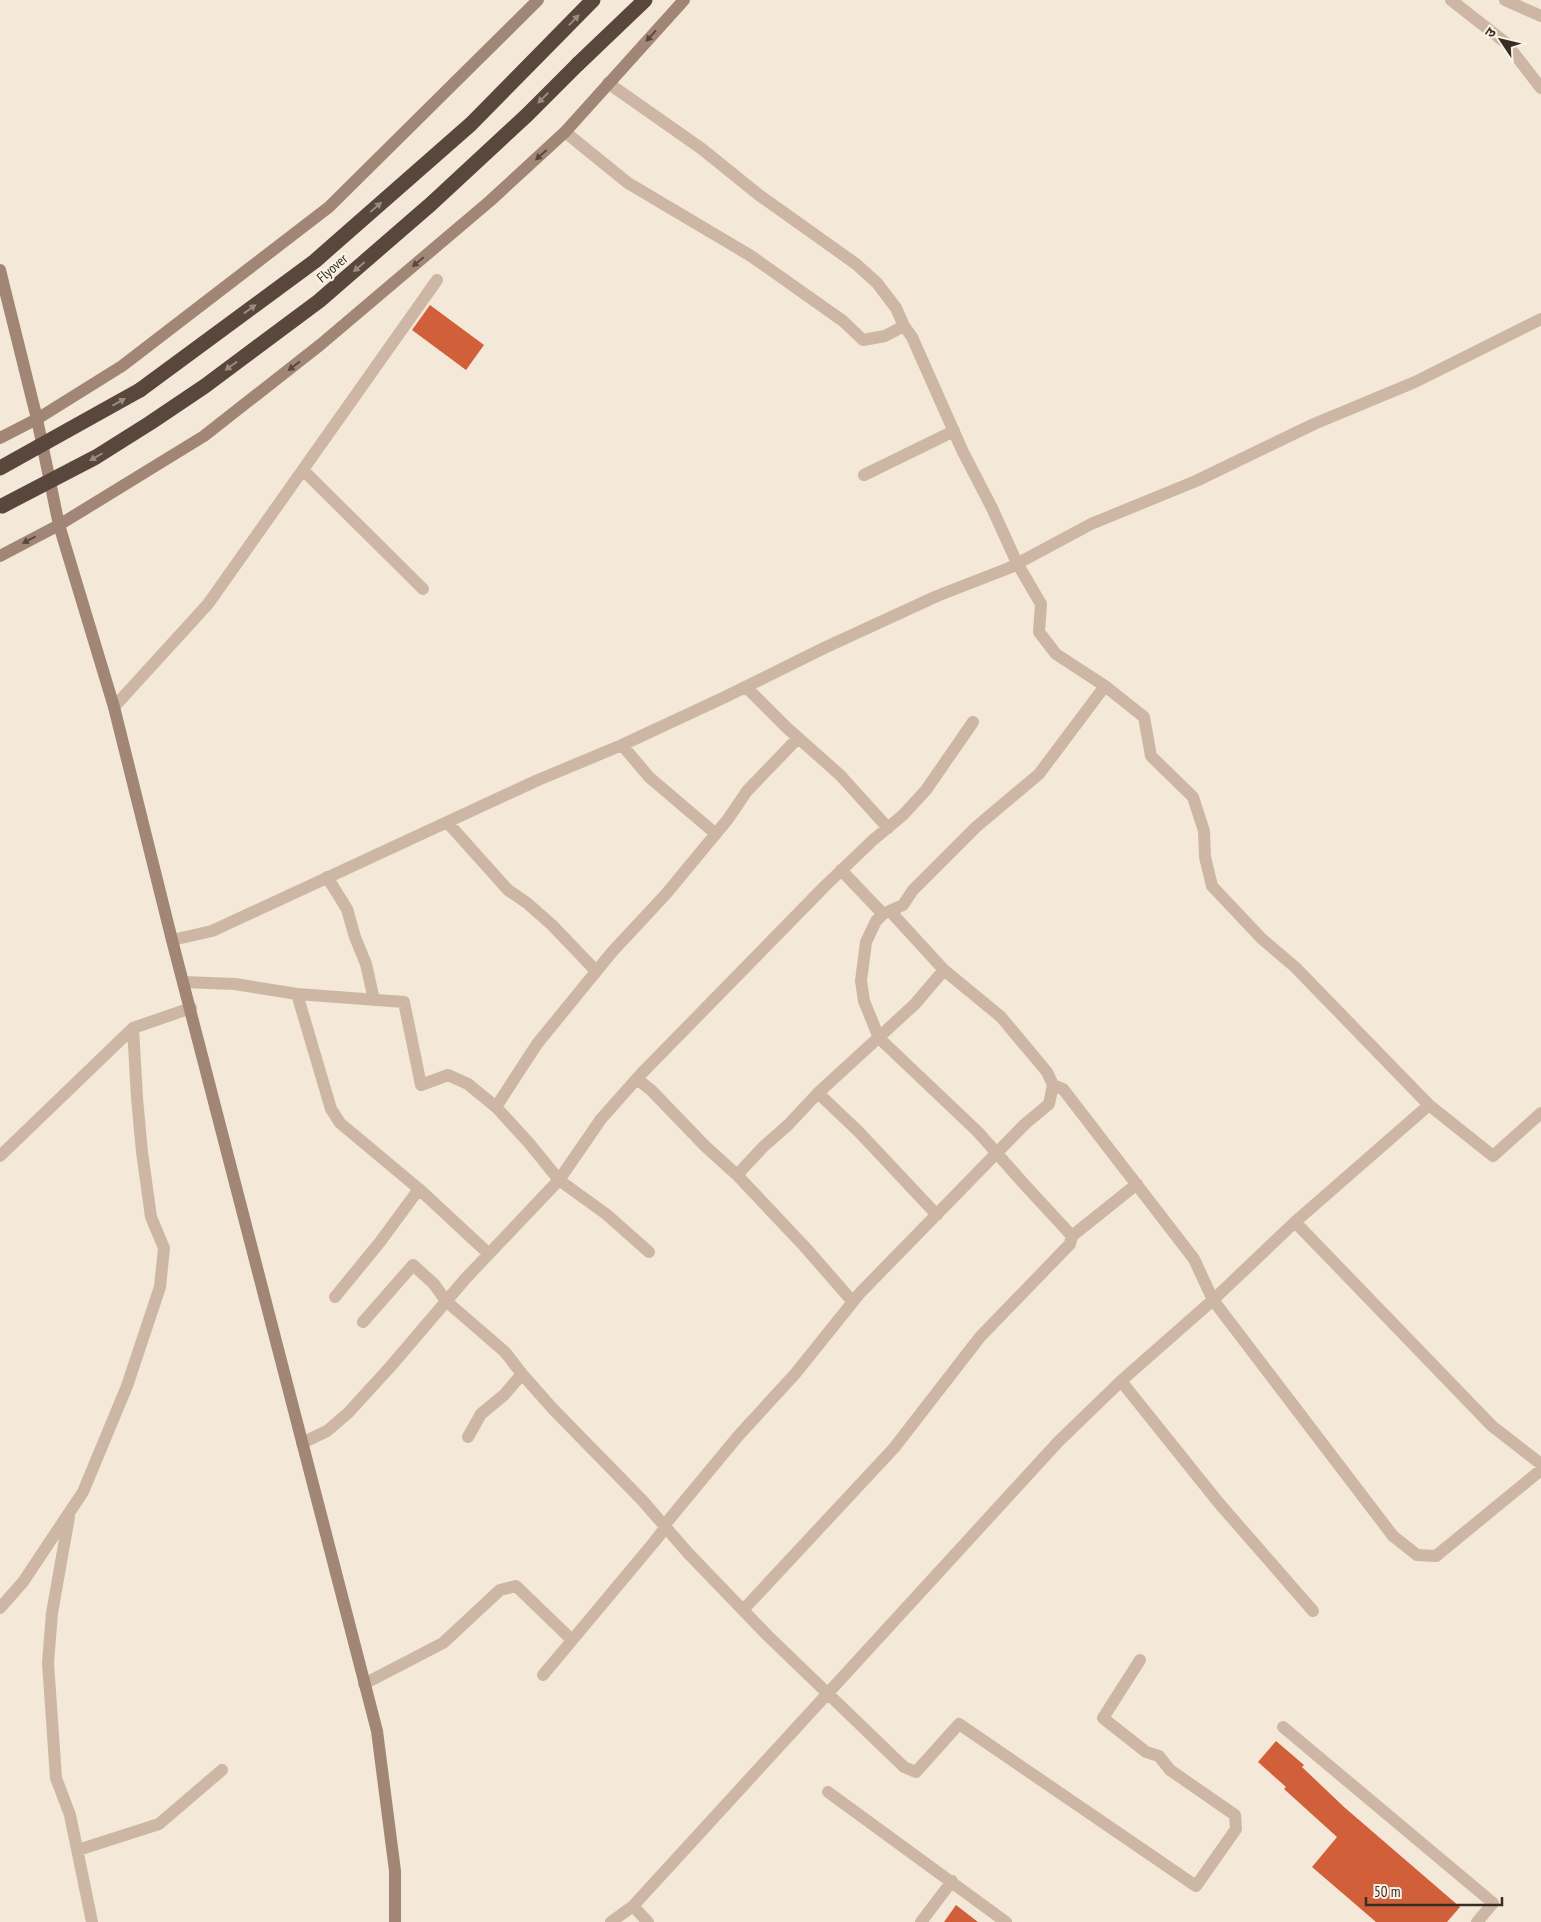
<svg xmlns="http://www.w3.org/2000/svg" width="1541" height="1922" font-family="'PT Sans Narrow','Noto Sans Devanagari',sans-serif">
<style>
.building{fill:#d1603a}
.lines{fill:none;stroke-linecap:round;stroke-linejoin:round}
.street{stroke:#cdb7a4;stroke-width:12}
.secondary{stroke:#a18675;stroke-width:12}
.highway{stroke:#59463c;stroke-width:15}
.highway-bridge{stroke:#59463c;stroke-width:15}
.oneway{fill:#9a8b80}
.oneway2{fill:#57473e}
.labels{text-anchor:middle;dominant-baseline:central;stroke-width:4.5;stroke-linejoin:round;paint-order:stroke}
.street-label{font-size:14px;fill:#372c26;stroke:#fbf2e6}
</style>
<rect width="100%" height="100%" fill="#f4e8d9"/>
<path class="building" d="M 430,305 L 484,345 L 466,370 L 412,330 Z
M 1276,1741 L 1304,1765 L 1302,1767 L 1344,1807 L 1460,1907 L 1447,1922 L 1376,1922 L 1312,1867 L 1337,1837 L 1284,1789 L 1286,1787 L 1258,1762 Z
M 956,1905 L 978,1922 L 944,1922 Z"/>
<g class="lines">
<path class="street" d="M 1451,0 L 1506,43 L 1541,88
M 1505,0 L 1541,16
M 608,83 L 702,149 L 759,195 L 856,264 L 877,283 L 896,308 L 904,326 L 912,337 L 963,452 L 992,508 L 1017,563 L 1041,604 L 1039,632 L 1056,654 L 1105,686 L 1144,717 L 1151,756 L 1193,797 L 1204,831 L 1205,857 L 1212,886 L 1262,939 L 1295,967 L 1429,1105 L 1493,1156 L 1541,1113
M 565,132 L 628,183 L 751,256 L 843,321 L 863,340 L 885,336 L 904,326
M 303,470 L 423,589
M 864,475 L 954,431
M 746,687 L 786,727 L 840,775 L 888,828
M 114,707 L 208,604 L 437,280
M 622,745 L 649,777 L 716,834
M 447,822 L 508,890 L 527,903 L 552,925 L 596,971
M 841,870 L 883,914
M 327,877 L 347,909 L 355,937 L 366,964 L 374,1000
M 172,940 L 212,931 L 538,780 L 622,745 L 725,697 L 824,648 L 937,596 L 1009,568 L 1091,524 L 1196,481 L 1314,424 L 1415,382 L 1541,319
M 183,982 L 235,984 L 297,994 L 404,1002 L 421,1085 L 448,1075 L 468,1084 L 496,1107 L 529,1143 L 559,1180 L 606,1214 L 649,1252
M 297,994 L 331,1109 L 340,1123 L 419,1189 L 489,1254
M 637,1079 L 651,1090 L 705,1146 L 737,1175 L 804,1246 L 853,1302
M 1053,1085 L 1063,1089 L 1194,1259 L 1213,1300 L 1393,1536 L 1417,1555 L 1436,1556 L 1541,1470
M 818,1093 L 859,1132 L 937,1215
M 496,1107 L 537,1044 L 612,952 L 666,894 L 728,819 L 747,791 L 798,738
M 0,1156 L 133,1028 L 191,1008
M 737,1175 L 763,1147 L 788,1125 L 818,1093 L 915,1004 L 944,970
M 1295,1222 L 1492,1426 L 1541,1464
M 1072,1236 L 1024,1184 L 978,1132 L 879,1038 L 864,1001 L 861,981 L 866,942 L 876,921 L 883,914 L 903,905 L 913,890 L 976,827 L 1039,774 L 1105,686
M 335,1297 L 380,1242 L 419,1189
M 363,1322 L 413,1265 L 434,1284 L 446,1301 L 505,1352 L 522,1374 L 553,1409 L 642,1500 L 688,1553 L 768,1636 L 904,1767 L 916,1772 L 959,1724 L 1196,1886 L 1236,1829 L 1235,1815 L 1170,1770 L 1159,1756 L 1146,1752 L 1103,1718 L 1140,1660
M 1121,1381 L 1218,1502 L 1313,1611
M 468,1437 L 481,1414 L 504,1395 L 522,1374
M 302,1443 L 327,1431 L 348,1413 L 391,1366 L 466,1278 L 559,1180 L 601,1119 L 641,1074 L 825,886 L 873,840 L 903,815 L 926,790 L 973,722
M 69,1517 L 52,1613 L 48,1663 L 56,1778 L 70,1815 L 92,1922
M 0,1608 L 23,1582 L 83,1492 L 127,1386 L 160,1287 L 164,1248 L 151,1217 L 142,1152 L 137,1098 L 133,1028
M 743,1610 L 894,1448 L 980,1337 L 1070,1244 L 1072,1236 L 1137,1184
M 543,1675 L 655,1541 L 665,1528 L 667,1522 L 739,1435 L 795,1374 L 860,1293 L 1025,1124 L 1049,1104 L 1053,1085 L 1047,1072 L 1001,1017 L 944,970 L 890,911
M 364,1684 L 443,1643 L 500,1590 L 516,1586 L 572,1640
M 1283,1727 L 1493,1903 L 1477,1922
M 828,1792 L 1006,1922
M 78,1850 L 159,1824 L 222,1770
M 633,1906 L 648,1922
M 611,1922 L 633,1906 L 1058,1442 L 1121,1381 L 1213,1300 L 1295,1222 L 1429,1105
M 921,1922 L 952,1881"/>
<path class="secondary" d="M 0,270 L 37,419 L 59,525 L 114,707 L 172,940 L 377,1731 L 395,1871 L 395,1922
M 0,438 L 37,419 L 122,366 L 329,207 L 538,0
M 0,556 L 59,525 L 204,436 L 320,345 L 490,201 L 565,132 L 684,0"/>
<path class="highway" d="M 578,64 L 645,0
M 140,390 L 315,261 L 471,124 L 593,0"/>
<path class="highway-bridge" d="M 0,468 L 140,390
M 2,506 L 96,457 L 150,423 L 205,386 L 319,301 L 431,204 L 527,115 L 578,64"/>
</g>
<defs><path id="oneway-solid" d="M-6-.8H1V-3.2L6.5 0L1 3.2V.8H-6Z" transform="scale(1.25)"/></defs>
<g class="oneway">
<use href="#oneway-solid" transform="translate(574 20) rotate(-46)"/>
<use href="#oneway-solid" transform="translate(543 98) rotate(135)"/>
<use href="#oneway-solid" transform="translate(376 207) rotate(-41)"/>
<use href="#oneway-solid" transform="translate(359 267) rotate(139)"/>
<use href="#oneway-solid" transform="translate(250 309) rotate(-36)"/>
<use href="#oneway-solid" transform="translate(231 366) rotate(144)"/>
<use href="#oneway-solid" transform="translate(119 402) rotate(-29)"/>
<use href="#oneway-solid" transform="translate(96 457) rotate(150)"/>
</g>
<g class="oneway2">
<use href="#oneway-solid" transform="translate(651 36) rotate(132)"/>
<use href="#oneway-solid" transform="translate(541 155) rotate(138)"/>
<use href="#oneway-solid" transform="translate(418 262) rotate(140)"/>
<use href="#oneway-solid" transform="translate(294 366) rotate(142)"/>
<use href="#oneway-solid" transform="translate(29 540) rotate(152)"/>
</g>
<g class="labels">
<g class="street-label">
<text transform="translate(332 268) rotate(-41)">Flyover</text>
</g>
</g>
<g transform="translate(1501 40) rotate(305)" stroke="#fbf2e6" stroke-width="4" paint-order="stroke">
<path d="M0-4L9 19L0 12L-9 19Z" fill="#372c26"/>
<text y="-8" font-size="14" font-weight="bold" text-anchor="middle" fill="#372c26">उ</text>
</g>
<path d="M1366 1897v8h136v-8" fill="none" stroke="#372c26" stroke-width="2.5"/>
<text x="1374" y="1897" font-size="15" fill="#372c26" stroke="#fbf2e6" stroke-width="4" paint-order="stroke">50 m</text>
</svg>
